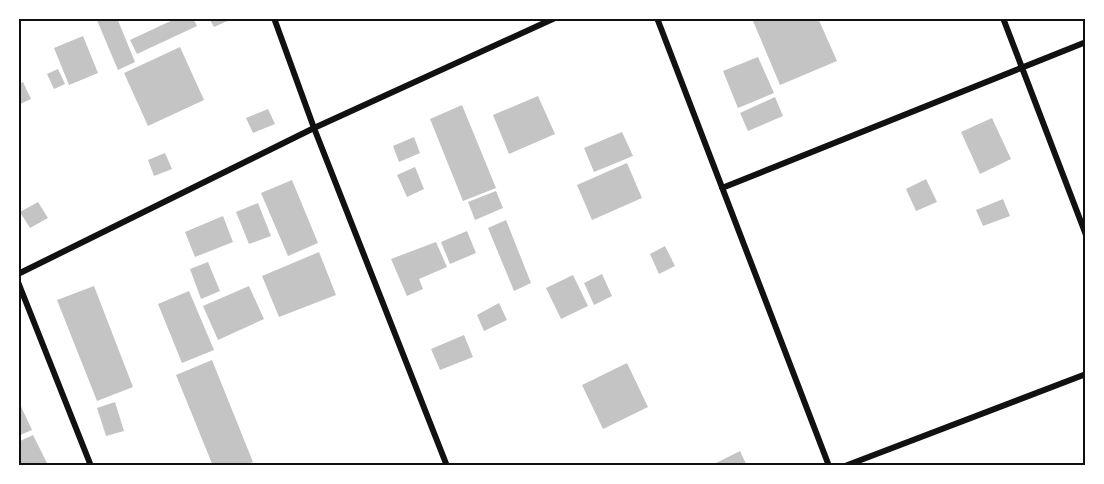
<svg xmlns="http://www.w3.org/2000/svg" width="1104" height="484" font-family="Ubuntu,sans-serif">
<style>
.building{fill:#c4c4c4}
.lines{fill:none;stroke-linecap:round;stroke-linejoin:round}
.minor{stroke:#111;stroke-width:6}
.neatline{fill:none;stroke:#111;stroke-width:2}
</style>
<rect width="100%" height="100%" fill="#fff"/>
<path class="building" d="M 96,18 L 117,18 L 135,62 L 118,70 Z
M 177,18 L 193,18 L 197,26 L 137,54 L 130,40 Z
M 209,18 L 234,18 L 214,27 Z
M 760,18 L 818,18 L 837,61 L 780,85 L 753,21 Z
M 83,36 L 98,73 L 69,85 L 54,48 Z
M 180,47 L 204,100 L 148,126 L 124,73 Z
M 758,57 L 774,93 L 738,108 L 723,71 Z
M 58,69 L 65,84 L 54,89 L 47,74 Z
M 23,82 L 31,99 L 18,105 L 18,84 Z
M 538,96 L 555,134 L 509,154 L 493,115 Z
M 775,97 L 783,116 L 748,131 L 740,113 Z
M 462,105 L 496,188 L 463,201 L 430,119 Z
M 268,109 L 275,124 L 253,133 L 246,118 Z
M 992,118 L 1011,159 L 980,174 L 961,132 Z
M 622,132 L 633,156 L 594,172 L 584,148 Z
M 414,137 L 420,153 L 399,162 L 393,146 Z
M 165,153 L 172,169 L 154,176 L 148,160 Z
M 627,163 L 642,198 L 592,220 L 577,185 Z
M 415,167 L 424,189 L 407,197 L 397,175 Z
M 926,179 L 937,202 L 916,211 L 906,189 Z
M 292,180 L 318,243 L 288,256 L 261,193 Z
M 496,191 L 503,208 L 475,220 L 468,202 Z
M 1003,199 L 1010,216 L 983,226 L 976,210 Z
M 38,202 L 48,218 L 30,228 L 20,212 Z
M 258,203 L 271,236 L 249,244 L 236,212 Z
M 223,216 L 233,242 L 195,257 L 185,232 Z
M 506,220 L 531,283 L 514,291 L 488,228 Z
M 467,231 L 476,253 L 450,264 L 441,242 Z
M 436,242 L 447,267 L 419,279 L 423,289 L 407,296 L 391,259 Z
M 665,246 L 675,266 L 659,274 L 650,254 Z
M 319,252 L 336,295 L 279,317 L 262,276 Z
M 208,262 L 220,291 L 201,299 L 190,269 Z
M 602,274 L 612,296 L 594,305 L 584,283 Z
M 573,275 L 588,306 L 561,319 L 546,288 Z
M 94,286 L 133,387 L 97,401 L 57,300 Z
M 249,286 L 264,319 L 218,340 L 203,306 Z
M 189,291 L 214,350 L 182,363 L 158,304 Z
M 499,303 L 507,320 L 484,331 L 477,315 Z
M 464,335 L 473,357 L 440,370 L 431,349 Z
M 212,360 L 253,462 L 243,466 L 213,466 L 176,375 Z
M 627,363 L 648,407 L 603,429 L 582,385 Z
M 18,400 L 32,430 L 18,436 Z
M 115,402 L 124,431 L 106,436 L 97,408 Z
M 33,435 L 48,465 L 18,466 L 18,442 Z
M 740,451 L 747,466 L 710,466 Z"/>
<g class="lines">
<path class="minor" d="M 274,18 L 314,128 L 447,466
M 657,18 L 829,466
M 1003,18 L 1086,235
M 722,188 L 1086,42
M 18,274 L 314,128 L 555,18
M 18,282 L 91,466
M 845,466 L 1086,374"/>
</g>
<rect width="1104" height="484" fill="none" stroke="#ffffff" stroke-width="39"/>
<rect x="20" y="20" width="1064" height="444" class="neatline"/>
</svg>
